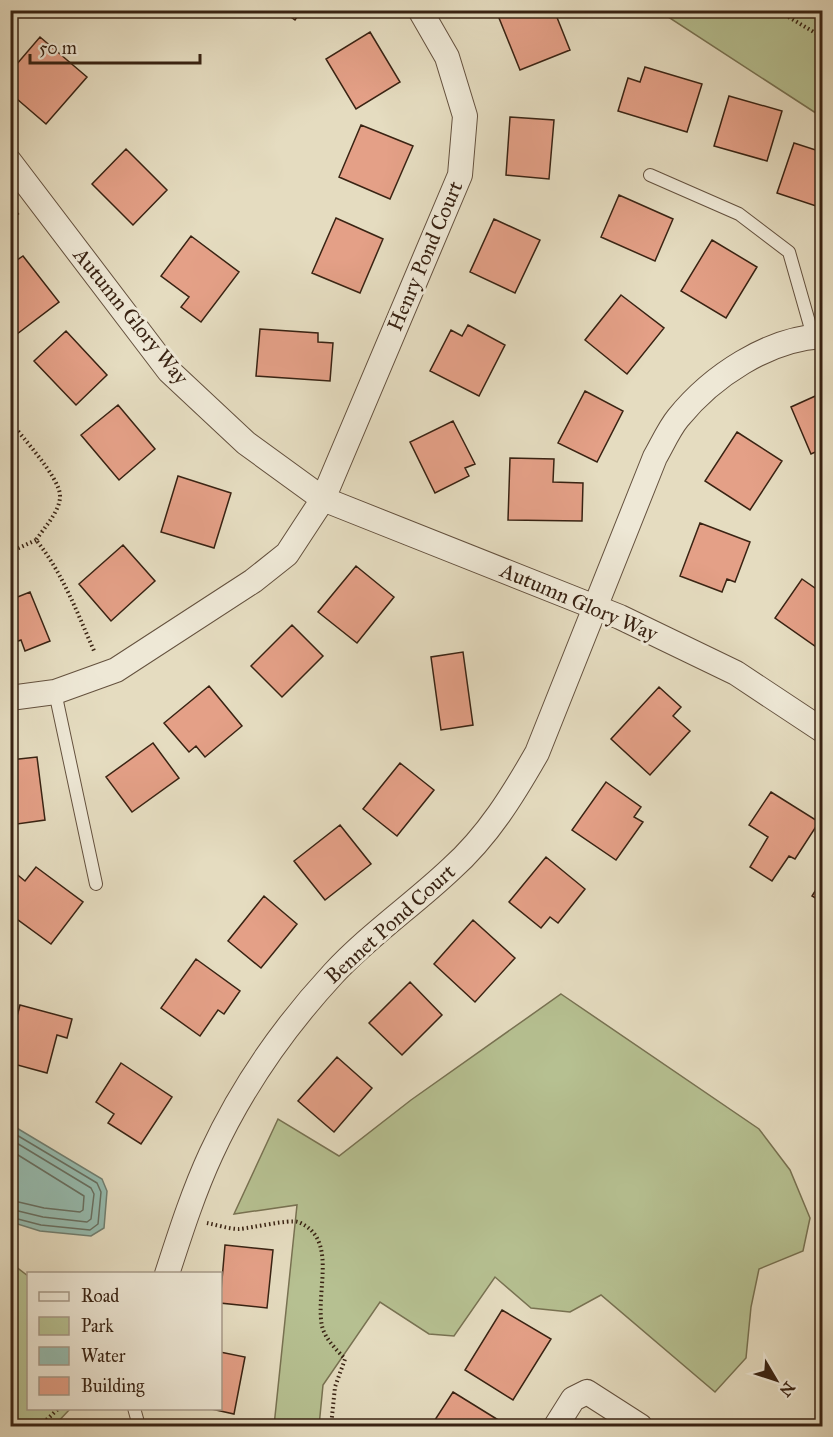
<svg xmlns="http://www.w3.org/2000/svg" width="833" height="1437" font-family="'IM FELL Great Primer',serif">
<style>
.green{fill:#b6c091;stroke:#787252;stroke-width:1.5}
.water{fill:#96bcb0;stroke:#717f71;stroke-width:1.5}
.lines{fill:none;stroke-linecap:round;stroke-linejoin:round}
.shore{stroke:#687062;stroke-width:1.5}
.building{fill:#e4a087;stroke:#392313;stroke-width:1.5}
.lane-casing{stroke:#64513e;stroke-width:14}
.street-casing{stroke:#64513e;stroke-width:26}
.path{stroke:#392313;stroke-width:4;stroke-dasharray:1.5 3;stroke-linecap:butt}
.lane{stroke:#eee8d6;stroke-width:12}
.street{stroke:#eee8d6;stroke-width:24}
.labels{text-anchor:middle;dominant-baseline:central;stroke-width:6;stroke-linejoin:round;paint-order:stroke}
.street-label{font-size:21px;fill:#392313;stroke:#eee8d6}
</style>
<rect width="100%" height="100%" fill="#e5dcc0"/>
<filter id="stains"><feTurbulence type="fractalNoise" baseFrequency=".00333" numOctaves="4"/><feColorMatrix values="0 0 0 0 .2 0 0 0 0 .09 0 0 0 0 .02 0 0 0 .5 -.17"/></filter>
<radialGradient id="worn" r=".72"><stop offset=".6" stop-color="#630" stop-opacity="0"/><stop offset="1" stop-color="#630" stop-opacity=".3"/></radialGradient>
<path class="green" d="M 659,11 L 822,11 L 822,117 Z
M 561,994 L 759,1129 L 790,1170 L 810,1218 L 803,1251 L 759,1269 L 751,1307 L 746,1358 L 715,1392 L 601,1295 L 570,1312 L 531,1308 L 495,1277 L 454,1336 L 429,1334 L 380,1302 L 323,1385 L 319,1426 L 274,1426 L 297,1205 L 234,1214 L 278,1119 L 339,1156 L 411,1100 Z
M 11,1263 L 28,1276 L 28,1408 L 70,1409 L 54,1426 L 11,1426 Z"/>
<path class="water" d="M 10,1124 L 102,1179 L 107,1191 L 104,1228 L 91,1236 L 40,1231 L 11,1222 Z"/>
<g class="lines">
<path class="shore" d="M 10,1131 L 97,1183 L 101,1192 L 98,1224 L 90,1230 L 41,1225 L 10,1217
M 10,1139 L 91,1188 L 94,1194 L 91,1219 L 87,1222 L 43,1217 L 10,1209
M 10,1150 L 84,1196 L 83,1210 L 80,1212 L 44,1208 L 10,1200"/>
</g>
<path class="building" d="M 281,10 L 302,10 L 295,20 Z
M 503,10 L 554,10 L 570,50 L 520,70 L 497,13 Z
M 370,32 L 400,82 L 356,109 L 326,59 Z
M 40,37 L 87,77 L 46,124 L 10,93 L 10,72 Z
M 645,67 L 702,84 L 687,132 L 618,111 L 628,78 L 640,82 Z
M 729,96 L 782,111 L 767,161 L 714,146 Z
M 510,117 L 554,120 L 549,179 L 506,175 Z
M 361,125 L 413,146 L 390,199 L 339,177 Z
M 794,143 L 822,152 L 822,208 L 777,193 Z
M 126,149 L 167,190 L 133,225 L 92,184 Z
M 619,195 L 673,219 L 655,261 L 601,237 Z
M 336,218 L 383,239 L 360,293 L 312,273 Z
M 494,219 L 540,240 L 515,293 L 470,272 Z
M 191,236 L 239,272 L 201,322 L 181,307 L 189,297 L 161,276 Z
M 712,240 L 757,267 L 726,318 L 681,291 Z
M 23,256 L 59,302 L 17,334 L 10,325 L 10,265 Z
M 621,295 L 664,328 L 627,374 L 585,340 Z
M 468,325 L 505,345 L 479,396 L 430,371 L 451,330 L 462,336 Z
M 260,329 L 318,333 L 318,342 L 333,343 L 330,381 L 256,376 Z
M 66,331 L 107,375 L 76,405 L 34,361 Z
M 585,391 L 623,411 L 597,462 L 558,443 Z
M 822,393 L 822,449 L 811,454 L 791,407 Z
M 118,405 L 155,449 L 119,480 L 81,435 Z
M 453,421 L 475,464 L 465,468 L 469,476 L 435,493 L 410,442 Z
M 737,432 L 782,461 L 750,510 L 705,481 Z
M 510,458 L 554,459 L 553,482 L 583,483 L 582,521 L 508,520 Z
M 178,476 L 231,493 L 214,548 L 161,532 Z
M 700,523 L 750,542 L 735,582 L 727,579 L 722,592 L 680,576 Z
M 123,545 L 155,581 L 111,621 L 79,584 Z
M 356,566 L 394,597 L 357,643 L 318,612 Z
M 802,579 L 822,593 L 822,651 L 775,618 Z
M 30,592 L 50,641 L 25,651 L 21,640 L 10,644 L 10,600 Z
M 292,625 L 323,656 L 282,697 L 251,666 Z
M 463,652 L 473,725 L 441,730 L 431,657 Z
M 209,686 L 242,726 L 205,757 L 196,746 L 189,752 L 164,723 Z
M 659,687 L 681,707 L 673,716 L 690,731 L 650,775 L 611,739 Z
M 153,743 L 179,778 L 132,812 L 106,777 Z
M 37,757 L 45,820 L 10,825 L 10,760 Z
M 400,763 L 434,790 L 397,836 L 363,809 Z
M 606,782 L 641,807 L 634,817 L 643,822 L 616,860 L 572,830 Z
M 771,792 L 819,822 L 795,859 L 789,856 L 772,881 L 750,867 L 768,837 L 749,825 Z
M 340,825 L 371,864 L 325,900 L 294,861 Z
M 546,857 L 585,889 L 558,923 L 550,917 L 541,928 L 509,902 Z
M 36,867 L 83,902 L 51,944 L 10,914 L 10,876 L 14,872 L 25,881 Z
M 822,880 L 822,902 L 812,896 Z
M 264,896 L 297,924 L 261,968 L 228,941 Z
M 473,920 L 515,958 L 475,1002 L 434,964 Z
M 196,959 L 240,991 L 224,1014 L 218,1010 L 200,1036 L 161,1008 Z
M 410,982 L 442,1015 L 402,1055 L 369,1023 Z
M 20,1005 L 72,1019 L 67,1038 L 57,1035 L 47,1073 L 10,1063 L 10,1043 Z
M 337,1057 L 372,1088 L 334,1132 L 298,1101 Z
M 121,1063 L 172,1097 L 141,1144 L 108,1123 L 114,1114 L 96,1102 Z
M 225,1245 L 273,1250 L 267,1308 L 220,1303 Z
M 502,1310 L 551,1339 L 513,1400 L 465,1370 Z
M 220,1352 L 245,1357 L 234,1414 L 207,1408 L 220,1408 Z
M 453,1392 L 508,1426 L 431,1426 Z"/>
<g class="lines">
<defs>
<path id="lane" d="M 650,175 L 739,214 L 789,252 L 813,336
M 55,692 L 96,884
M 134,1408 L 139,1426"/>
<path id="street" d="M 10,162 L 169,371 L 246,443 L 323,499 L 620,617 L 736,673 L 822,730
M 10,698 L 55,692 L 116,670 L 253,581 L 287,554 L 323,499 L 460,175 L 465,116 L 447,57 L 420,10
M 167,1274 C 180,1234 193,1193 211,1154 C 241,1089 284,1027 333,974 C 369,935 413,905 451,869 C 488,836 513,795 537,753 L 655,457 C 662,445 669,429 678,418 C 712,376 768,339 822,336
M 556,1426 L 573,1399 L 587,1392 L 640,1426"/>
</defs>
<use href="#lane" class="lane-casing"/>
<use href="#street" class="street-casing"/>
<path class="path" d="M 777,10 L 822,37
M 10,219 L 20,211
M 10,421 C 22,437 59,477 60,495 C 61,510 44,528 36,540 C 63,573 78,615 95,653
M 10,552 L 36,540
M 207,1223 C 217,1225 229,1229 239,1229 C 252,1228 289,1219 298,1222 C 339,1238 315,1292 322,1326 C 325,1339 336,1349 345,1359 L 335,1387 L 331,1426
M 40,1426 L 59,1408"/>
<use href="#lane" class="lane"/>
<use href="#street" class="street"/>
</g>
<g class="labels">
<g class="street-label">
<text transform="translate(425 256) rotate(-67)">Henry Pond Court</text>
<text transform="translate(131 316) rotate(51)">Autumn Glory Way</text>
<text transform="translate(579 602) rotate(23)">Autumn Glory Way</text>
<text transform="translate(390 924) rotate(-42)">Bennet Pond Court</text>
</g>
</g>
<rect width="833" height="1437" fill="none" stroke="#e5dcc0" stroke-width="36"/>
<rect x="12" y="12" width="809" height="1413" fill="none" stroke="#392313" stroke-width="3"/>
<rect x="18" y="18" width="797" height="1401" fill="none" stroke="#392313" stroke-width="1.5"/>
<rect x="27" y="1272" width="195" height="138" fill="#eee8d6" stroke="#a69988" stroke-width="1.5"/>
<rect x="39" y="1292" width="30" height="9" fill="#eee8d6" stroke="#a69988" stroke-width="1.5"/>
<text x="81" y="1302" font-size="18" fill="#392313">Road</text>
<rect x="39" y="1317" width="30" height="18" fill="#b6c091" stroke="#a69988" stroke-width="1.5"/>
<text x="81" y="1332" font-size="18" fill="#392313">Park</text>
<rect x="39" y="1347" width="30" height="18" fill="#96bcb0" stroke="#a69988" stroke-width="1.5"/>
<text x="81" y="1362" font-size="18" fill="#392313">Water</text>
<rect x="39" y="1377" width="30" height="18" fill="#e4a087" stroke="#a69988" stroke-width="1.5"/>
<text x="81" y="1392" font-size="18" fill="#392313">Building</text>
<g transform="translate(776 1380) rotate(129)" stroke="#eee8d6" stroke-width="4.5" paint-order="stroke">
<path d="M0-4.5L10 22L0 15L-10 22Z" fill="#392313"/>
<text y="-9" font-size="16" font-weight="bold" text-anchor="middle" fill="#392313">N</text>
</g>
<path d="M30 54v9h170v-9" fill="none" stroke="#392313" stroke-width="3"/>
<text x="39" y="54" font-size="18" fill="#392313" stroke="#eee8d6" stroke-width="4.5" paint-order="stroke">50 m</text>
<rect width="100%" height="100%" filter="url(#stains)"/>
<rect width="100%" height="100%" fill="url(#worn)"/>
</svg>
